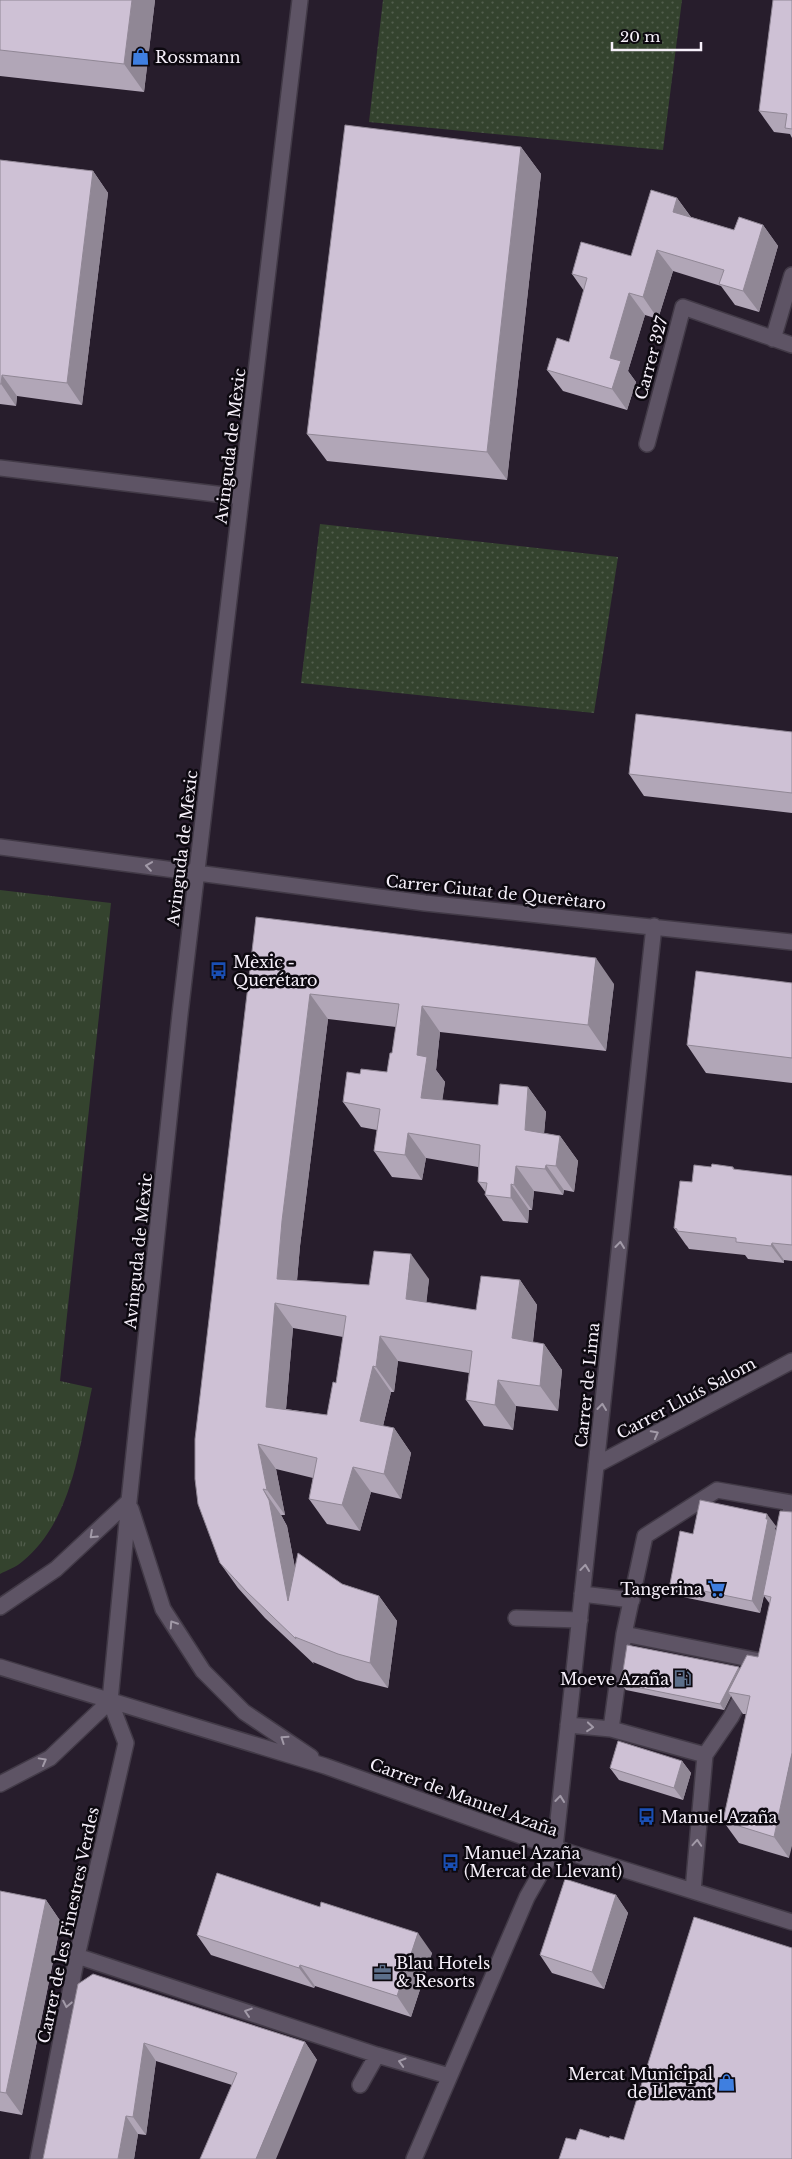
<svg xmlns="http://www.w3.org/2000/svg" width="792" height="2159" font-family="'Libre Baskerville',serif">
<style>
.grass{fill:url(#grass-dots)}
.park{fill:url(#park-tufts)}
.lines{fill:none;stroke-linecap:round;stroke-linejoin:round}
.minor-casing{stroke:#423a47;stroke-width:18}
.minor{stroke:#5e5465;stroke-width:15}
.wall{fill:#b1a6b7;fill-rule:evenodd}
.shaded-wall{fill:#908795}
.building{fill:#cec1d5;stroke:#908795;fill-rule:evenodd}
.oneway{stroke:#a29aa8}
.labels{text-anchor:middle;dominant-baseline:central;stroke-width:5;stroke-linejoin:round;paint-order:stroke}
.poi-label{font-size:16px;fill:#f6f0fa;stroke:#0d0910;text-anchor:start}
.street-label{font-size:16px;fill:#f6f0fa;stroke:#0d0910}
</style>
<defs>
<pattern id="grass-dots" width="8" height="8" patternUnits="userSpaceOnUse" patternTransform="scale(1.25)"><rect width="8" height="8" fill="#34432e"/><path d="M2 2h.1M6 6h.1" fill="none" stroke="#525e4d" stroke-width="1.8" stroke-linecap="round"/></pattern>
<pattern id="park-tufts" width="24" height="20" patternUnits="userSpaceOnUse" patternTransform="scale(1.25)"><rect width="24" height="20" fill="#34432e"/><path d="M3 7l-1-3M5 7V3M7 7l1-3M15 17l-1-3M17 17v-4M19 17l1-3" fill="none" stroke="#525e4d"/></pattern>
</defs>
<rect width="100%" height="100%" fill="#271d2c"/>
<path class="grass" d="M 383,0 L 682,0 L 663,150 L 369,122 Z
M 320,524 L 618,557 L 594,713 L 301,683 Z"/>
<path class="park" d="M 0,890 L 111,903 L 60,1381 L 92,1388 C 79,1448 73,1519 23,1561 C 17,1567 7,1570 0,1574 Z"/>
<g class="lines">
<defs>
<path id="minor" d="M 773,339 L 792,275
M 647,444 L 683,307 L 792,345
M 0,468 L 241,497
M 0,847 L 425,903 L 792,942
M 596,1465 L 792,1361
M 131,1509 L 163,1609 L 203,1671 L 244,1712 L 311,1757
M 582,1594 L 632,1600
M 0,1607 L 56,1569 L 129,1501
M 516,1618 L 580,1620
M 624,1634 L 760,1661
M 0,1667 L 325,1766 L 555,1848 L 792,1922
M 568,1725 L 611,1729 L 705,1755
M 611,1729 L 624,1634 L 645,1536 L 717,1490 L 792,1503 L 786,1532
M 0,1784 L 50,1758 L 110,1701
M 693,1891 L 705,1755 L 731,1717 L 747,1686
M 77,1956 L 377,2055 L 449,2076
M 360,2085 L 377,2055
M 38,2159 L 77,1956 L 126,1743 L 110,1701 L 129,1501 L 180,1014 L 300,0
M 414,2159 L 527,1897 L 555,1848 L 654,926"/>
</defs>
<use href="#minor" class="minor-casing"/>
<use href="#minor" class="minor"/>
</g>
<path class="wall" d="M 0,0 L 155,0 L 144,92 L 0,76 Z
M 792,0 L 792,138 L 790,134 L 774,132 L 759,111 Z
M 521,147 L 541,174 L 507,480 L 327,461 L 307,434 Z
M 0,160 L 93,171 L 108,193 L 82,405 L 17,396 L 16,406 L 0,404 Z
M 677,198 L 691,217 L 734,230 L 763,225 L 778,246 L 759,312 L 735,305 L 721,286 L 673,271 L 658,319 L 645,315 L 628,371 L 636,382 L 627,410 L 563,391 L 547,370 L 569,342 L 584,291 L 572,274 L 631,256 Z
M 792,732 L 792,813 L 644,796 L 629,774 Z
M 256,917 L 614,984 L 606,1051 L 440,1032 L 436,1070 L 445,1082 L 442,1100 L 498,1105 L 528,1087 L 546,1112 L 544,1133 L 560,1136 L 578,1161 L 574,1192 L 564,1190 L 563,1195 L 534,1191 L 532,1210 L 529,1210 L 528,1223 L 503,1221 L 485,1195 L 486,1193 L 478,1182 L 478,1167 L 426,1158 L 422,1180 L 392,1177 L 374,1151 L 377,1130 L 361,1127 L 343,1102 L 360,1074 L 387,1072 L 392,1053 L 396,1027 L 328,1019 L 300,1246 L 297,1280 L 369,1285 L 429,1279 L 426,1303 L 476,1310 L 520,1280 L 537,1305 L 533,1342 L 544,1344 L 562,1370 L 558,1411 L 516,1406 L 513,1430 L 484,1426 L 466,1400 L 469,1373 L 398,1361 L 394,1392 L 391,1392 L 383,1426 L 394,1428 L 411,1453 L 401,1499 L 371,1492 L 360,1531 L 327,1524 L 309,1499 L 313,1478 L 276,1469 L 285,1515 L 281,1515 L 287,1526 L 295,1568 L 342,1584 L 379,1596 L 397,1621 L 388,1688 L 356,1680 L 313,1662 L 314,1664 L 265,1618 L 238,1588 L 220,1563 ZM 293,1328 L 343,1337 L 336,1383 L 327,1415 L 286,1409 Z
M 792,983 L 792,1083 L 706,1073 L 687,1045 Z
M 733,1167 L 735,1170 L 792,1176 L 792,1261 L 784,1260 L 784,1263 L 748,1259 L 745,1255 L 689,1249 L 687,1246 L 686,1245 L 674,1228 L 692,1182 Z
M 776,1526 L 775,1529 L 776,1531 L 789,1858 L 739,1843 L 723,1821 L 746,1714 L 743,1714 L 731,1696 L 724,1710 L 626,1690 L 621,1684 L 740,1669 L 758,1657 L 770,1604 L 764,1596 L 760,1613 L 678,1596 L 670,1584 L 693,1534 Z
M 682,1761 L 691,1773 L 683,1800 L 619,1780 L 610,1768 Z
M 0,1891 L 46,1900 L 61,1922 L 22,2115 L 0,2111 Z
M 616,1895 L 628,1913 L 604,1989 L 552,1973 L 540,1955 Z
M 320,1907 L 432,1953 L 411,2017 L 315,1986 L 314,1988 L 211,1955 L 197,1935 Z
M 78,1984 L 305,2042 L 317,2060 L 232,2085 L 156,2061 L 146,2135 L 138,2134 L 134,2159 L 43,2159 Z"/>
<path class="shaded-wall" d="M 132,0 L 155,0 L 144,92 L 124,64 Z
M 521,147 L 541,174 L 507,480 L 487,452 Z
M 93,171 L 108,193 L 82,405 L 67,383 Z
M 677,198 L 692,219 L 673,212 Z
M 763,225 L 778,246 L 759,312 L 743,291 Z
M 657,250 L 673,271 L 658,319 L 643,297 Z
M 629,293 L 645,315 L 628,371 L 636,382 L 627,410 L 612,389 L 610,358 Z
M 2,375 L 17,396 L 16,406 L 1,384 Z
M 596,958 L 614,984 L 606,1051 L 588,1025 Z
M 310,994 L 328,1019 L 300,1246 L 295,1304 L 277,1279 L 282,1221 Z
M 422,1006 L 440,1032 L 436,1070 L 445,1082 L 439,1124 L 421,1098 L 417,1055 Z
M 528,1087 L 546,1112 L 542,1156 L 525,1130 Z
M 408,1133 L 426,1158 L 422,1180 L 405,1155 Z
M 560,1136 L 578,1161 L 574,1192 L 556,1166 Z
M 546,1165 L 564,1190 L 563,1195 L 545,1169 Z
M 516,1166 L 534,1191 L 532,1210 L 514,1185 Z
M 511,1184 L 529,1210 L 528,1223 L 511,1198 Z
M 772,1243 L 784,1260 L 784,1263 L 771,1246 Z
M 411,1254 L 429,1279 L 424,1325 L 406,1299 Z
M 520,1280 L 537,1305 L 530,1364 L 512,1338 Z
M 275,1303 L 293,1328 L 284,1432 L 266,1407 Z
M 380,1336 L 398,1361 L 394,1392 L 376,1367 Z
M 544,1344 L 562,1370 L 558,1411 L 540,1386 Z
M 373,1366 L 391,1392 L 378,1447 L 360,1421 Z
M 498,1380 L 516,1406 L 513,1430 L 495,1405 Z
M 394,1428 L 411,1453 L 401,1499 L 384,1474 Z
M 258,1444 L 276,1469 L 285,1515 L 267,1490 Z
M 353,1467 L 371,1492 L 360,1531 L 342,1505 Z
M 263,1489 L 281,1515 L 287,1526 L 306,1626 L 288,1601 Z
M 767,1514 L 776,1526 L 775,1529 L 777,1531 L 760,1613 L 752,1601 Z
M 379,1596 L 397,1621 L 388,1688 L 370,1663 Z
M 739,1667 L 743,1673 L 728,1692 L 731,1696 L 724,1710 L 720,1704 Z
M 792,1753 L 792,1846 L 789,1858 L 774,1837 Z
M 682,1761 L 691,1773 L 683,1800 L 674,1788 Z
M 616,1895 L 628,1913 L 604,1989 L 592,1972 Z
M 46,1900 L 61,1922 L 22,2115 L 6,2093 Z
M 418,1933 L 432,1953 L 411,2017 L 397,1996 Z
M 300,1965 L 315,1986 L 314,1988 L 299,1968 Z
M 305,2042 L 317,2060 L 276,2159 L 256,2159 Z
M 144,2043 L 156,2061 L 146,2135 L 133,2117 Z
M 126,2116 L 138,2134 L 134,2159 L 118,2159 Z"/>
<path class="building" d="M 0,0 L 132,0 L 124,64 L 0,50 Z
M 773,0 L 792,0 L 792,129 L 785,128 L 787,114 L 759,111 Z
M 345,125 L 521,147 L 487,452 L 307,434 Z
M 0,160 L 93,171 L 67,383 L 2,375 L 1,384 L 0,384 Z
M 651,190 L 677,198 L 673,212 L 734,230 L 739,217 L 763,225 L 743,291 L 719,284 L 724,270 L 657,250 L 643,297 L 629,293 L 610,358 L 621,361 L 612,389 L 547,370 L 557,338 L 569,342 L 587,278 L 572,274 L 581,242 L 631,256 Z
M 636,714 L 792,732 L 792,793 L 629,774 Z
M 256,917 L 596,958 L 588,1025 L 422,1006 L 417,1055 L 427,1057 L 421,1098 L 498,1105 L 500,1084 L 528,1087 L 525,1130 L 560,1136 L 556,1166 L 546,1165 L 545,1169 L 516,1166 L 514,1185 L 511,1184 L 511,1198 L 485,1195 L 487,1183 L 478,1182 L 480,1145 L 408,1133 L 405,1155 L 374,1151 L 380,1109 L 343,1102 L 347,1072 L 360,1074 L 361,1069 L 387,1072 L 390,1053 L 392,1053 L 399,1004 L 310,994 L 282,1221 L 277,1279 L 369,1285 L 374,1251 L 411,1254 L 406,1299 L 476,1310 L 481,1276 L 520,1280 L 512,1338 L 544,1344 L 540,1386 L 498,1380 L 495,1405 L 466,1400 L 472,1351 L 380,1336 L 376,1367 L 373,1366 L 360,1421 L 394,1428 L 384,1474 L 353,1467 L 342,1505 L 309,1499 L 317,1458 L 258,1444 L 267,1490 L 263,1489 L 269,1500 L 288,1601 L 298,1553 L 342,1584 L 379,1596 L 370,1663 L 338,1654 L 295,1637 L 296,1639 L 247,1592 L 220,1563 L 198,1504 L 195,1479 L 195,1439 ZM 275,1303 L 346,1316 L 336,1383 L 333,1382 L 327,1415 L 266,1407 Z
M 696,971 L 792,983 L 792,1058 L 687,1045 Z
M 712,1164 L 733,1167 L 733,1169 L 792,1176 L 792,1245 L 772,1243 L 771,1246 L 736,1242 L 736,1238 L 677,1231 L 677,1229 L 674,1228 L 680,1181 L 692,1182 L 694,1165 L 711,1167 Z
M 700,1500 L 767,1514 L 766,1519 L 768,1519 L 752,1601 L 670,1584 L 680,1531 L 693,1534 Z
M 780,1511 L 792,1512 L 792,1753 L 774,1837 L 723,1821 L 750,1696 L 728,1692 L 747,1655 L 758,1657 L 771,1597 L 763,1595 Z
M 627,1645 L 739,1667 L 720,1704 L 621,1684 Z
M 618,1741 L 682,1761 L 674,1788 L 610,1768 Z
M 217,1873 L 320,1907 L 321,1902 L 418,1933 L 397,1996 L 300,1965 L 299,1968 L 197,1935 Z
M 565,1879 L 616,1895 L 592,1972 L 540,1955 Z
M 0,1891 L 46,1900 L 6,2093 L 0,2092 Z
M 694,1917 L 792,1948 L 792,2159 L 559,2159 L 566,2138 L 576,2140 L 580,2129 L 609,2138 L 610,2136 L 624,2140 Z
M 93,1974 L 305,2042 L 256,2159 L 200,2159 L 237,2073 L 144,2043 L 133,2117 L 126,2116 L 118,2159 L 43,2159 L 78,1984 Z"/>
<defs><path id="oneway-chevron" d="M-2-3.5L2.5 0L-2 3.5" fill="none" stroke-width="1.6" stroke-linecap="round" stroke-linejoin="round" transform="scale(1.25)"/></defs>
<g class="oneway">
<use href="#oneway-chevron" transform="translate(149 866) rotate(-172)"/>
<use href="#oneway-chevron" transform="translate(620 1245) rotate(-84)"/>
<use href="#oneway-chevron" transform="translate(602 1407) rotate(-84)"/>
<use href="#oneway-chevron" transform="translate(655 1434) rotate(-28)"/>
<use href="#oneway-chevron" transform="translate(93 1535) rotate(137)"/>
<use href="#oneway-chevron" transform="translate(585 1568) rotate(-84)"/>
<use href="#oneway-chevron" transform="translate(173 1624) rotate(-123)"/>
<use href="#oneway-chevron" transform="translate(590 1727) rotate(5)"/>
<use href="#oneway-chevron" transform="translate(284 1739) rotate(-146)"/>
<use href="#oneway-chevron" transform="translate(43 1761) rotate(-29)"/>
<use href="#oneway-chevron" transform="translate(560 1799) rotate(-84)"/>
<use href="#oneway-chevron" transform="translate(697 1843) rotate(-86)"/>
<use href="#oneway-chevron" transform="translate(67 2004) rotate(101)"/>
<use href="#oneway-chevron" transform="translate(248 2012) rotate(-162)"/>
<use href="#oneway-chevron" transform="translate(402 2062) rotate(-164)"/>
</g>
<defs>
<symbol id="shop-bare" viewBox="-9 -9 18 18"><path d="M-5-2.5h2.3a2.7 3.5 0 0 1 5.4 0H5L5.5 6h-11ZM-1.5-2.5h3a1.5 2.3 0 0 0-3 0Z" fill="#3f7fe0" stroke="#0d0910" stroke-width="2.5" paint-order="stroke"/></symbol>
<symbol id="bus-bare" viewBox="-9 -9 18 18"><path d="M-5-6H5V4H4V6H2V4H-2V6H-4V4H-5ZM-3.5-4V0h7V-4ZM-3.5 1.2v1.5H-2V1.2ZM2 1.2v1.5H3.5V1.2Z" fill="#1a4fb4" stroke="#0d0910" stroke-width="2.5" paint-order="stroke"/></symbol>
<symbol id="supermarket-bare" viewBox="-9 -9 18 18"><path d="M-6-5.5h2.5l.6 2H6L4.5 2H-2.5L-4.4-4H-6ZM-1.5 3.2a1.3 1.3 0 1 0 .1 0ZM3 3.2a1.3 1.3 0 1 0 .1 0Z" fill="#3f7fe0" stroke="#0d0910" stroke-width="2.5" paint-order="stroke"/></symbol>
<symbol id="fuel-bare" viewBox="-9 -9 18 18"><path d="M-5.5-6h7V0h2V4h1.3V-2.5L3-4.5l.8-.8L6-3V5H2.5V1h-1V6h-7ZM-4.2-4.7v3.2H.2V-4.7Z" fill="#5c6f8a" stroke="#0d0910" stroke-width="2.5" paint-order="stroke"/></symbol>
<symbol id="office-bare" viewBox="-9 -9 18 18"><path d="M-6-3h4V-5.5h4V-3h4V5H-6ZM-1-4.5V-3h2v-1.5ZM-6 0V1H6V0Z" fill="#5c6f8a" stroke="#0d0910" stroke-width="2.5" paint-order="stroke"/></symbol>
</defs>
<g fill-rule="evenodd">
<use href="#shop-bare" x="128" y="44" width="25" height="25"/>
<use href="#bus-bare" x="206" y="958" width="25" height="25"/>
<use href="#supermarket-bare" x="704" y="1576" width="25" height="25"/>
<use href="#fuel-bare" x="670" y="1666" width="25" height="25"/>
<use href="#bus-bare" x="634" y="1804" width="25" height="25"/>
<use href="#bus-bare" x="438" y="1850" width="25" height="25"/>
<use href="#office-bare" x="370" y="1960" width="25" height="25"/>
<use href="#shop-bare" x="714" y="2070" width="25" height="25"/>
</g>
<g class="labels">
<g class="poi-label">
<text x="155" y="57">Rossmann</text>
<text x="233" y="962">Mèxic -<tspan x="233" dy="18">Querétaro</tspan></text>
<text x="703" y="1589" text-anchor="end">Tangerina</text>
<text x="669" y="1679" text-anchor="end">Moeve Azaña</text>
<text x="661" y="1817">Manuel Azaña</text>
<text x="464" y="1853">Manuel Azaña<tspan x="464" dy="18">(Mercat de Llevant)</tspan></text>
<text x="396" y="1963">Blau Hotels<tspan x="396" dy="18">&amp; Resorts</tspan></text>
<text x="713" y="2074" text-anchor="end">Mercat Municipal<tspan x="713" dy="18">de Llevant</tspan></text>
</g>
<g class="street-label">
<text transform="translate(651 358) rotate(-75)">Carrer 327</text>
<text transform="translate(230 446) rotate(-83)">Avinguda de Mèxic</text>
<text transform="translate(182 848) rotate(-83)">Avinguda de Mèxic</text>
<text transform="translate(496 892) rotate(6)">Carrer Ciutat de Querètaro</text>
<text transform="translate(138 1251) rotate(-84)">Avinguda de Mèxic</text>
<text transform="translate(587 1385) rotate(-84)">Carrer de Lima</text>
<text transform="translate(686 1398) rotate(-28)">Carrer Lluís Salom</text>
<text transform="translate(464 1797) rotate(20)">Carrer de Manuel Azaña</text>
<text transform="translate(68 1925) rotate(-78)">Carrer de les Finestres Verdes</text>
</g>
</g>
<path d="M612 42v8h89v-8" fill="none" stroke="#f6f0fa" stroke-width="2.5"/>
<text x="620" y="42" font-size="15" fill="#f6f0fa" stroke="#0d0910" stroke-width="4" paint-order="stroke">20 m</text>
</svg>
